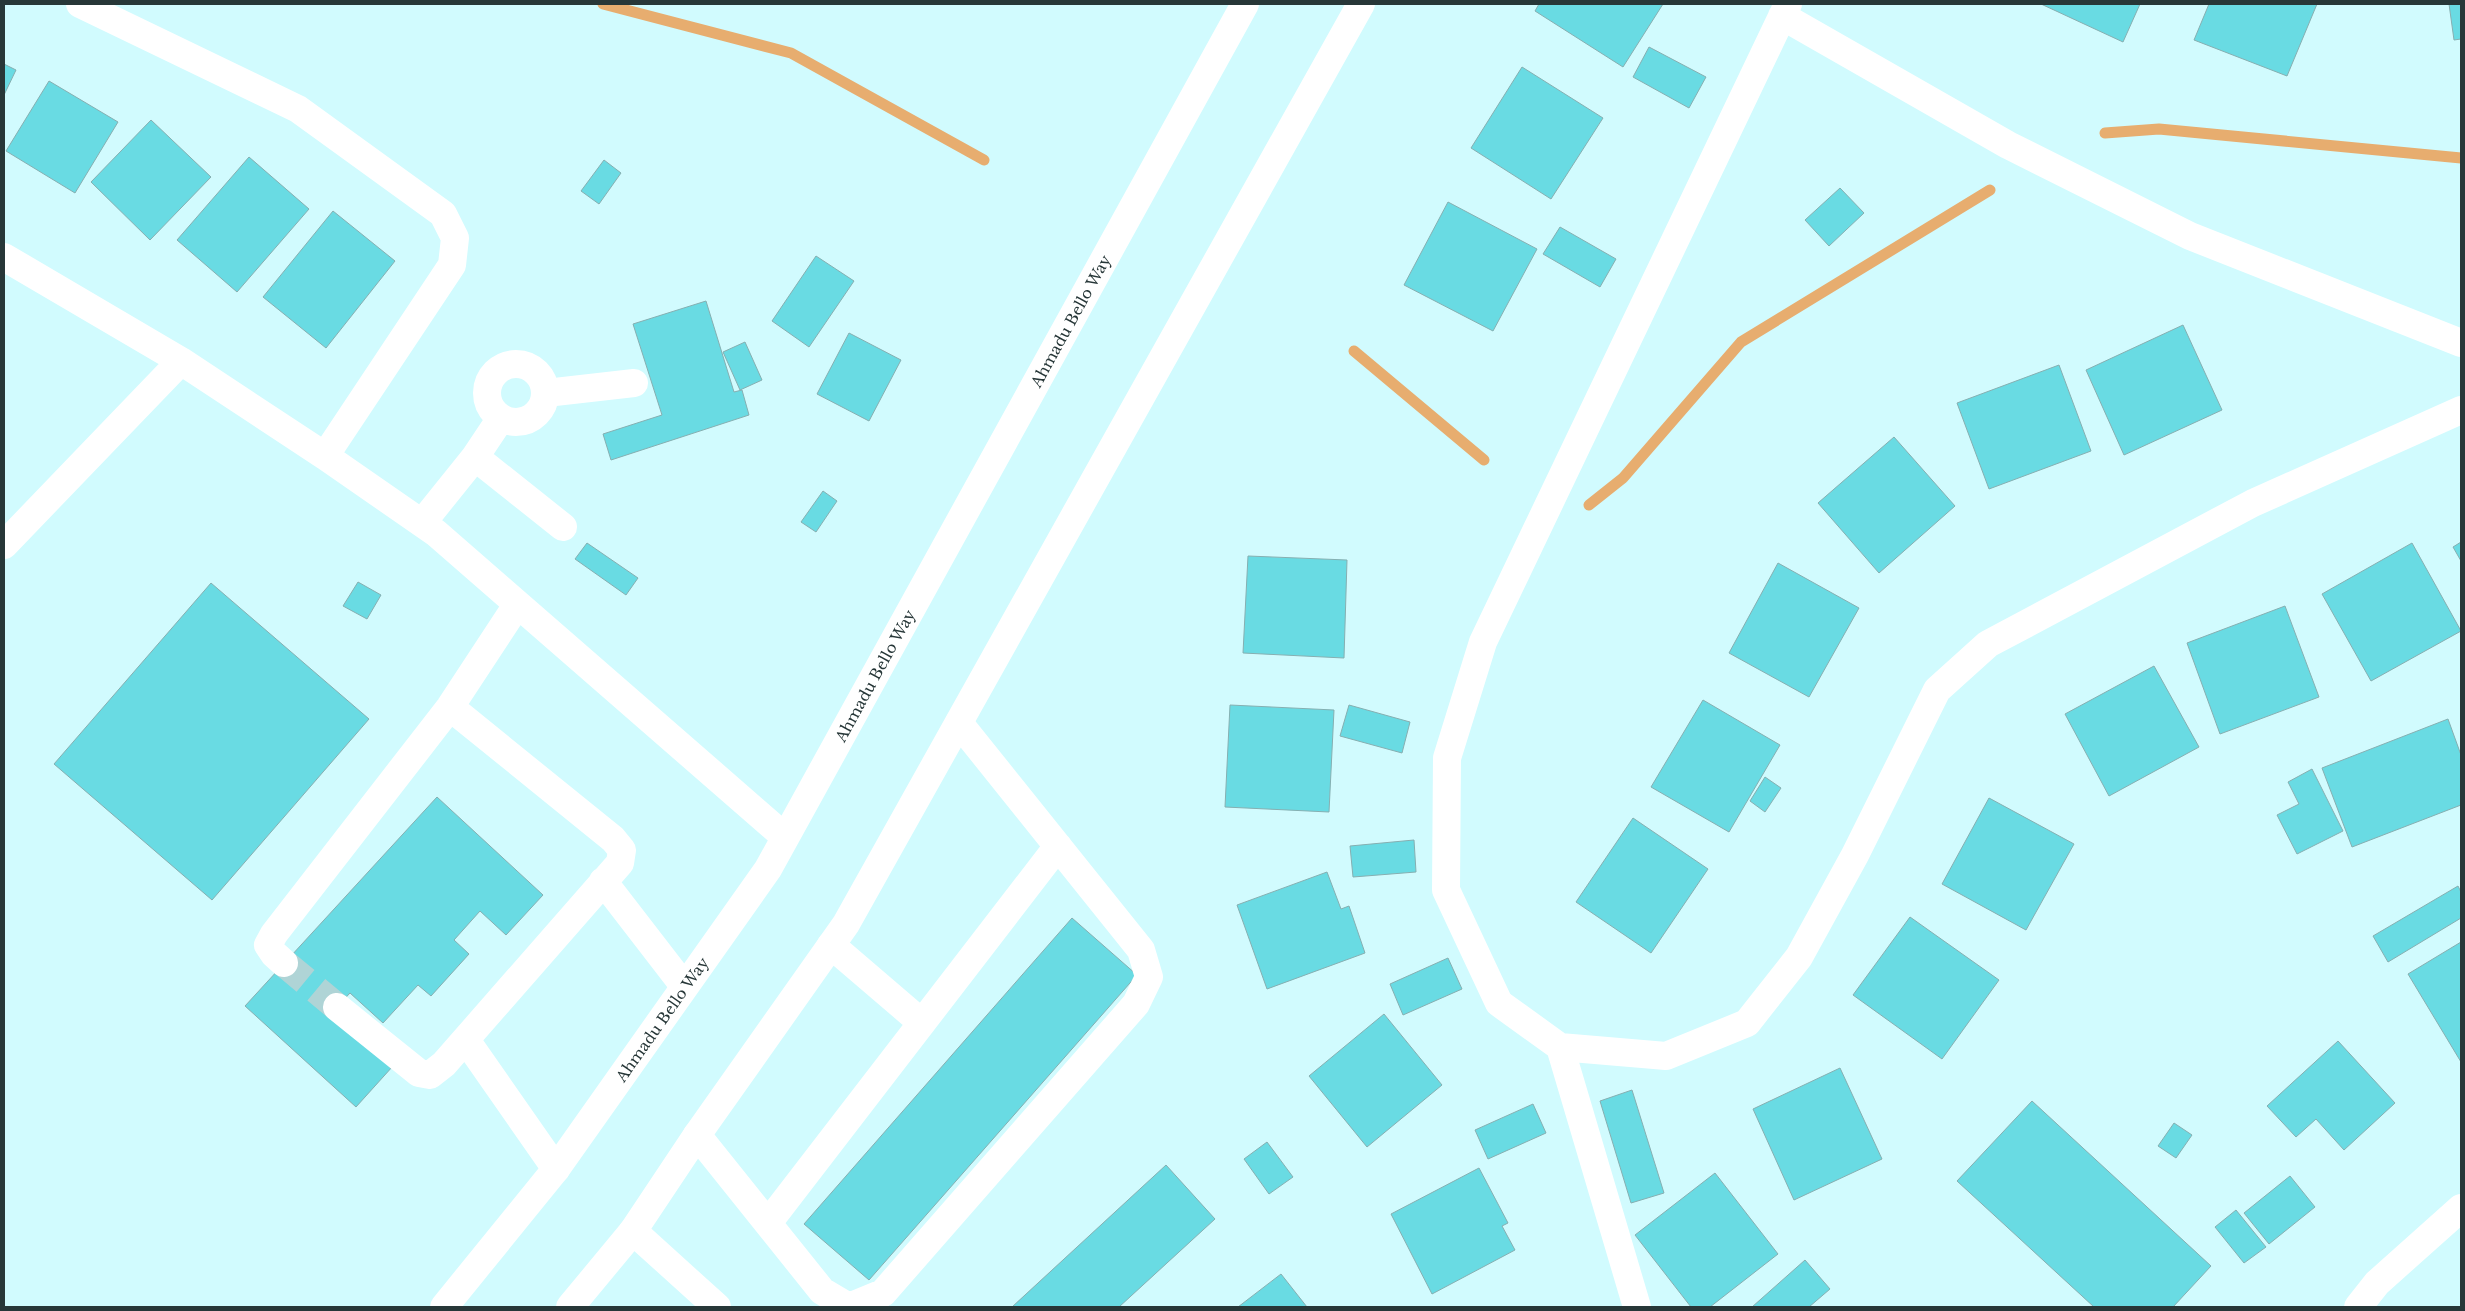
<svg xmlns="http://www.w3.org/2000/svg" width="2465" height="1311" font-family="'Libre Baskerville',serif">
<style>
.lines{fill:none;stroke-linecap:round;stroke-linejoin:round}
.stream{stroke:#e7ad6f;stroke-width:11}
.building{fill:#69dbe3;stroke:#86afb1}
.minor-tunnel{stroke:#afd4d6;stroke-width:28;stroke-dasharray:28 14;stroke-linecap:butt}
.minor{stroke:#fff;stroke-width:28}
.major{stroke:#fff;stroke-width:28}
.labels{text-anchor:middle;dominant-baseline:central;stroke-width:4;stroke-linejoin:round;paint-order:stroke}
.street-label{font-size:15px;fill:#273738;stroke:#fff}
</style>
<rect width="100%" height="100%" fill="#d1fbfe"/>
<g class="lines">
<path class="stream" d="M 603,4 L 791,53 L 984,160
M 2105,133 L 2159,129 L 2461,158
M 1354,351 L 1484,460
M 1589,505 L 1623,478 L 1741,342 L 1990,190"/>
</g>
<path class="building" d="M 1539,4 L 1663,4 L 1623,67 L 1535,11 Z
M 2041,4 L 2140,4 L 2123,42 Z
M 2209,4 L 2317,4 L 2287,76 L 2194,40 Z
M 2449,4 L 2461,4 L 2461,39 L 2454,40 Z
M 1649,47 L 1706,77 L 1689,108 L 1633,77 Z
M 4,64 L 16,70 L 4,95 Z
M 1522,67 L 1603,118 L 1551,199 L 1471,148 Z
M 49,81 L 118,122 L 75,193 L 6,151 Z
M 151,120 L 211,177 L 150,240 L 91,182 Z
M 249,157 L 309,209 L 237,292 L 177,240 Z
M 604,160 L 621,173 L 599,204 L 581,191 Z
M 1840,188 L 1864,213 L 1829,246 L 1805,220 Z
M 1448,202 L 1537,249 L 1493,331 L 1404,285 Z
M 333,211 L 395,261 L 326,348 L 263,297 Z
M 1560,227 L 1616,259 L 1600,287 L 1543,254 Z
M 816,256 L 854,281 L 809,347 L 772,321 Z
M 706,301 L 734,392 L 742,390 L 749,415 L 611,460 L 603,434 L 662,415 L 633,324 Z
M 2183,325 L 2222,410 L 2124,455 L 2086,370 Z
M 849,333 L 901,360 L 869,421 L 817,394 Z
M 745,342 L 762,380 L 740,390 L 723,352 Z
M 2059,365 L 2091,451 L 1989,489 L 1957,403 Z
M 1894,437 L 1955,506 L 1879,573 L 1818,503 Z
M 823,491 L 837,501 L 816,532 L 801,522 Z
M 2461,542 L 2461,561 L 2453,547 Z
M 587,543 L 638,578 L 626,595 L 575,559 Z
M 2412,543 L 2461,631 L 2371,681 L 2322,594 Z
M 1248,556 L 1347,560 L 1344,658 L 1243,653 Z
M 1778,563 L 1859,608 L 1809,697 L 1729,653 Z
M 358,582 L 381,595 L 367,619 L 343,606 Z
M 211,583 L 369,719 L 212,900 L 54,764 Z
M 2285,606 L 2319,697 L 2220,734 L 2187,643 Z
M 2154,666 L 2199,747 L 2109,796 L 2065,714 Z
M 1703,700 L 1780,745 L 1729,832 L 1651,787 Z
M 1230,705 L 1334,710 L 1329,812 L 1225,807 Z
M 1349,705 L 1410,722 L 1402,753 L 1340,736 Z
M 2448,719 L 2461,755 L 2461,805 L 2352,847 L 2322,768 Z
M 2312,769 L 2343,831 L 2297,854 L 2277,815 L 2299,804 L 2288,782 Z
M 1765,777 L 1781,788 L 1765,812 L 1750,801 Z
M 437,797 L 543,895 L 506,935 L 480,911 L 454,940 L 469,954 L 431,996 L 418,985 L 383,1023 L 350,993 L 337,1007 L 393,1066 L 356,1107 L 245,1006 Z
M 1989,798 L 2074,844 L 2026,930 L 1942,884 Z
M 1633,818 L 1708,869 L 1651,953 L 1576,902 Z
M 1414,840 L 1416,872 L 1353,877 L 1350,846 Z
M 1327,872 L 1341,909 L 1349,906 L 1365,953 L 1267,989 L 1237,905 Z
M 2458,886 L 2461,892 L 2461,918 L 2388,962 L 2373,936 Z
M 1910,917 L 1999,980 L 1942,1059 L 1853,995 Z
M 1072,918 L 1137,975 L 869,1280 L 804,1224 Z
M 2461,942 L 2461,1062 L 2408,974 Z
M 1448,958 L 1462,989 L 1403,1015 L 1390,984 Z
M 1384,1014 L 1442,1085 L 1367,1147 L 1309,1076 Z
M 2338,1041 L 2395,1103 L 2344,1150 L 2316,1119 L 2296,1137 L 2267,1106 Z
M 1840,1068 L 1882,1159 L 1794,1200 L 1753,1109 Z
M 1632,1090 L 1664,1193 L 1631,1203 L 1600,1101 Z
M 2032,1101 L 2211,1266 L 2173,1307 L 2094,1307 L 1957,1181 Z
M 1533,1104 L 1546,1133 L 1488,1159 L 1475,1130 Z
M 2174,1123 L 2192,1135 L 2176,1158 L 2158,1146 Z
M 1267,1142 L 1293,1177 L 1269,1194 L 1244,1159 Z
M 1166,1165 L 1215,1219 L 1119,1307 L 1012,1307 Z
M 1479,1168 L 1508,1223 L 1502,1226 L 1515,1250 L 1432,1294 L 1391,1214 Z
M 1715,1173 L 1778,1254 L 1710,1307 L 1691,1307 L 1635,1235 Z
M 2290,1176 L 2315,1207 L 2269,1244 L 2244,1213 Z
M 2236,1210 L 2266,1247 L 2244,1263 L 2215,1227 Z
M 1805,1260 L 1830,1289 L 1809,1307 L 1752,1307 Z
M 1281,1274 L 1307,1307 L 1238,1307 Z"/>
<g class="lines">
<path class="minor-tunnel" d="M 284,963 L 337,1007"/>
<path class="minor" d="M 80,4 L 298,109 L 443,214 L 455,238 L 452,265 L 325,456
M 1788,4 L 1483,642 L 1447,758 L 1446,890 L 1499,1003 L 1560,1047 L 1666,1056 L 1747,1023 L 1799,957 L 1855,855 L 1937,690 L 1988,644 L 2253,503 L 2461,410
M 1782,16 L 2008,145 L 2190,236 L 2461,343
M 4,257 L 181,361 L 325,456 L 436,533 L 785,837
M487 393a29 29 0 1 1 58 0a29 29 0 1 1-58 0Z
M 546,393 L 634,383
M 475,457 L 501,418
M 422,523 L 475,457 L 563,527
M 4,545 L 181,361
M 603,881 L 684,986
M 831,945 L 922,1023
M 284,963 L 274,954 L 268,945 L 274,934 L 450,707 L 517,605
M 337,1007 L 419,1073 L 430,1075 L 444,1064 L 620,863 L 622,850 L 613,839 L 450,707
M 466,1040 L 556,1169
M 1560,1047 L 1637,1307
M 697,1135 L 822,1291 L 849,1307 L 883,1293 L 1136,1004 L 1149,977 L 1141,950 L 959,723
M 768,1223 L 1058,846
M 633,1231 L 717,1307
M 2358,1307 L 2377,1283 L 2461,1208"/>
<g class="major">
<path id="s1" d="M 444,1307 L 556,1169 L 768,869 L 1245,4"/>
<path d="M 570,1307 L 633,1231 L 697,1135 L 846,924 L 1361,4"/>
</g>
</g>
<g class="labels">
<g class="street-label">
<text stroke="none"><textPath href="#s1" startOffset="1171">Ahmadu Bello Way</textPath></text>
<text stroke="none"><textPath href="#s1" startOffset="766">Ahmadu Bello Way</textPath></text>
<text stroke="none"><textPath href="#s1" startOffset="361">Ahmadu Bello Way</textPath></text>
</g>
</g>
<rect width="2465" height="1311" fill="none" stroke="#273738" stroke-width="10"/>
</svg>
